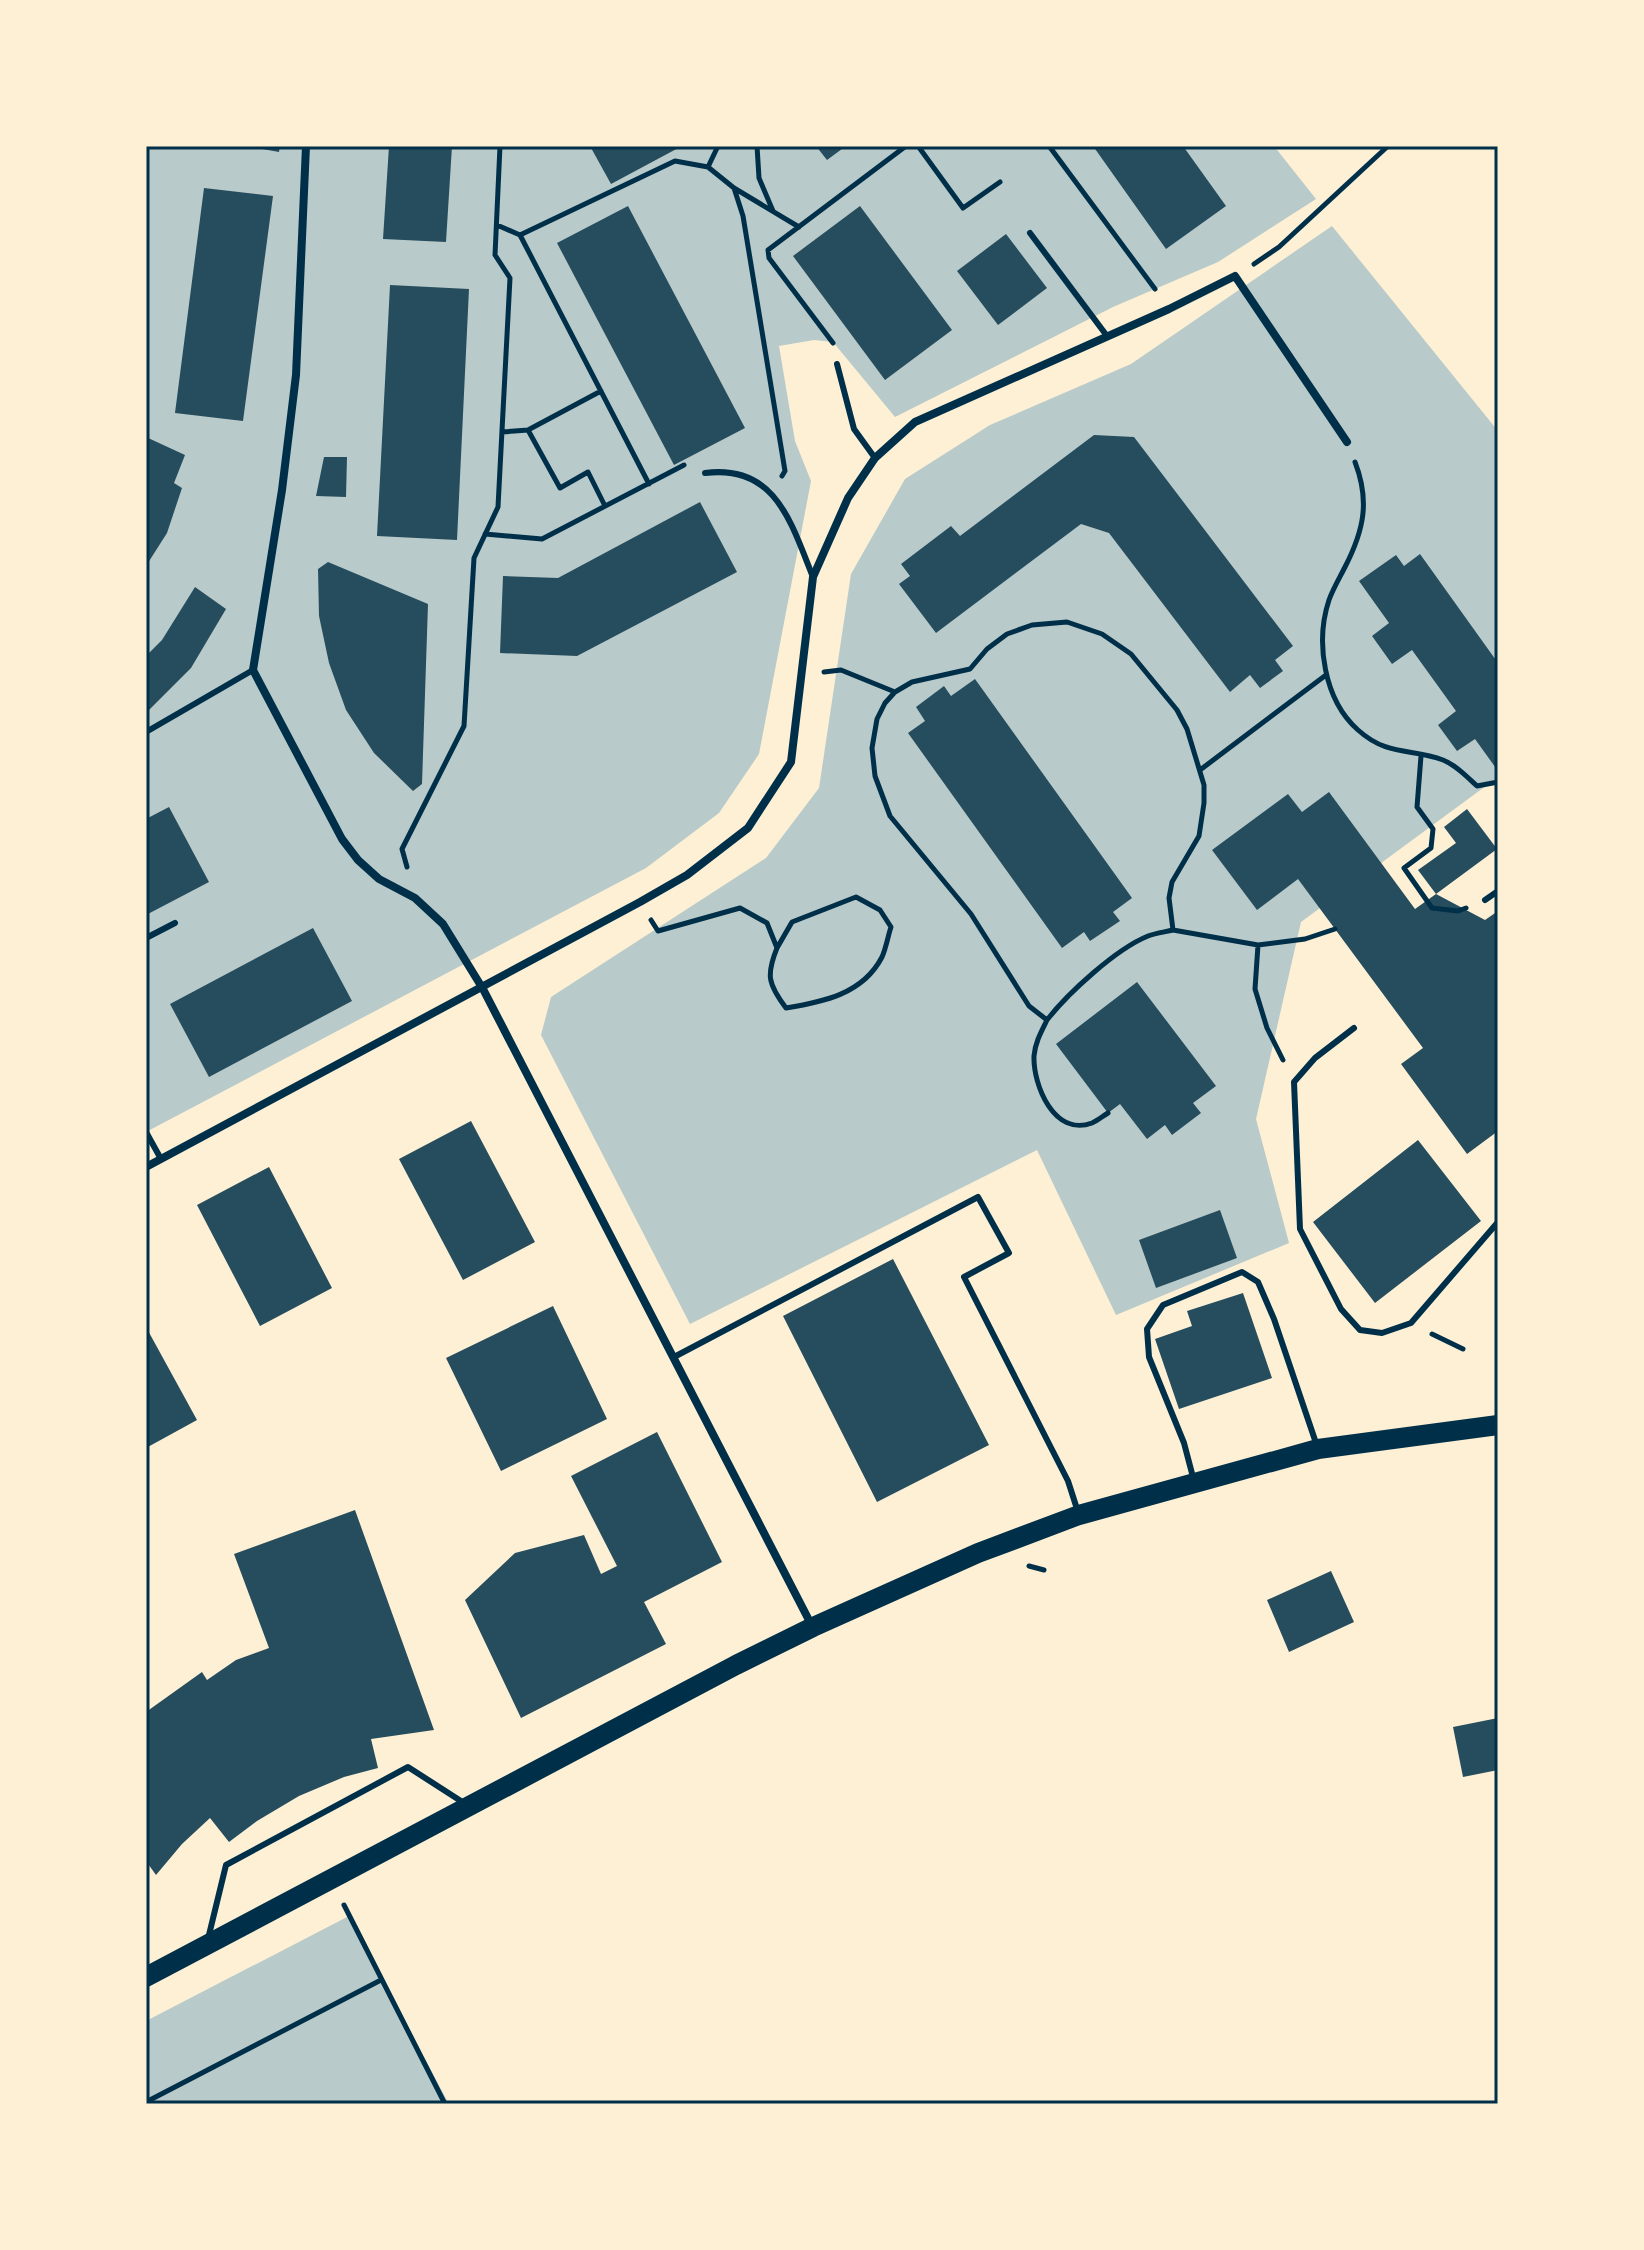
<svg xmlns="http://www.w3.org/2000/svg" width="1644" height="2250" font-family="Lato,sans-serif">
<style>
.green{fill:#b9caca}
.building{fill:#264d5e}
.lines{fill:none;stroke-linecap:round;stroke-linejoin:round}
.path{stroke:#003049;stroke-width:5}
.service{stroke:#003049;stroke-width:6}
.minor{stroke:#003049;stroke-width:8}
.primary{stroke:#003049;stroke-width:20}
.neatline{fill:none;stroke:#003049;stroke-width:3}
</style>
<rect width="100%" height="100%" fill="#fdf0d5"/>
<path class="green" d="M 146,146 L 1274,146 L 1316,199 L 1218,262 L 1113,307 L 895,417 L 833,342 L 814,340 L 779,346 L 795,441 L 811,481 L 759,754 L 719,813 L 646,868 L 146,1132 Z
M 1332,226 L 1498,431 L 1498,777 L 1301,922 L 1256,1119 L 1289,1243 L 1116,1315 L 1037,1150 L 690,1324 L 541,1035 L 551,997 L 766,858 L 819,788 L 851,574 L 905,479 L 990,425 L 1131,364 Z
M 349,1916 L 449,2104 L 146,2104 L 146,2021 Z"/>
<path class="building" d="M 245,146 L 280,146 L 279,152 Z
M 389,146 L 452,146 L 446,242 L 383,239 Z
M 590,146 L 682,146 L 611,184 Z
M 816,146 L 846,146 L 827,160 Z
M 1093,146 L 1183,146 L 1226,206 L 1166,249 Z
M 204,188 L 273,196 L 243,421 L 175,413 Z
M 628,206 L 745,428 L 674,465 L 557,243 Z
M 860,206 L 952,330 L 885,380 L 793,256 Z
M 1006,234 L 1047,288 L 998,325 L 957,271 Z
M 390,285 L 469,289 L 457,540 L 377,536 Z
M 1094,435 L 1134,437 L 1293,646 L 1275,660 L 1283,671 L 1260,688 L 1250,675 L 1230,692 L 1109,533 L 1081,524 L 936,633 L 899,584 L 910,576 L 901,564 L 951,526 L 960,536 Z
M 146,437 L 185,455 L 174,483 L 182,488 L 167,533 L 146,566 Z
M 324,457 L 347,457 L 346,497 L 316,496 Z
M 700,502 L 737,572 L 577,656 L 500,653 L 503,576 L 558,578 Z
M 1420,554 L 1498,663 L 1498,771 L 1475,739 L 1457,751 L 1438,725 L 1456,711 L 1412,650 L 1392,664 L 1372,636 L 1389,623 L 1359,581 L 1396,555 L 1404,566 Z
M 328,562 L 428,604 L 422,784 L 413,791 L 374,753 L 346,710 L 329,663 L 319,616 L 318,569 Z
M 195,587 L 226,609 L 191,668 L 146,713 L 146,656 L 162,640 Z
M 975,679 L 1132,898 L 1113,912 L 1120,921 L 1090,941 L 1084,932 L 1062,948 L 908,733 L 925,721 L 916,707 L 944,686 L 951,696 Z
M 1329,792 L 1415,909 L 1436,894 L 1485,920 L 1498,911 L 1498,1131 L 1467,1154 L 1401,1064 L 1423,1048 L 1298,879 L 1257,910 L 1212,850 L 1288,794 L 1302,812 Z
M 169,807 L 209,882 L 146,915 L 146,819 Z
M 1467,809 L 1497,849 L 1436,894 L 1418,870 L 1456,843 L 1444,827 Z
M 313,928 L 352,1001 L 209,1077 L 170,1004 Z
M 1137,982 L 1216,1086 L 1193,1103 L 1201,1113 L 1172,1135 L 1165,1125 L 1147,1139 L 1120,1104 L 1108,1113 L 1056,1044 Z
M 471,1121 L 535,1242 L 463,1280 L 399,1159 Z
M 1418,1140 L 1481,1221 L 1375,1303 L 1313,1222 Z
M 269,1167 L 332,1288 L 260,1326 L 197,1205 Z
M 1220,1210 L 1237,1258 L 1156,1288 L 1139,1240 Z
M 893,1259 L 989,1445 L 877,1502 L 783,1316 Z
M 1243,1293 L 1272,1378 L 1179,1409 L 1155,1339 L 1192,1326 L 1187,1311 Z
M 553,1306 L 607,1419 L 501,1471 L 446,1358 Z
M 146,1327 L 197,1420 L 146,1448 Z
M 657,1432 L 722,1562 L 644,1602 L 666,1644 L 521,1718 L 465,1600 L 515,1553 L 584,1535 L 601,1574 L 617,1566 L 571,1476 Z
M 355,1510 L 434,1730 L 371,1739 L 378,1768 L 344,1777 L 299,1796 L 257,1821 L 229,1842 L 210,1818 L 182,1844 L 156,1875 L 146,1861 L 146,1712 L 202,1672 L 207,1680 L 236,1660 L 269,1648 L 234,1554 Z
M 1331,1571 L 1354,1622 L 1289,1652 L 1267,1600 Z
M 1498,1718 L 1498,1770 L 1463,1777 L 1453,1727 Z"/>
<g class="lines">
<path class="path" d="M 757,146 L 759,178 L 773,211
M 918,146 L 963,208 L 1000,182
M 1049,146 L 1155,289
M 708,167 L 718,146
M 734,188 L 743,216 L 785,471 L 782,476
M 497,225 L 520,235 L 649,484
M 520,235 L 675,161 L 708,167 L 734,188 L 799,227
M 1254,264 L 1279,247 L 1388,146
M 833,343 L 769,258 L 768,250 L 906,146
M 528,430 L 560,488 L 588,472 L 605,506
M 502,432 L 528,430 L 601,391
M 1355,462 C 1370,501 1364,530 1345,567 C 1340,577 1333,589 1329,600 C 1315,642 1324,700 1358,730 C 1388,757 1412,748 1443,760 C 1456,765 1467,777 1477,786 L 1498,782
M 485,534 L 542,539 L 684,465
M 824,672 L 841,670 L 895,692
M 1421,756 L 1417,807 L 1433,829 L 1431,848 L 1404,868 L 1432,908 L 1458,911 L 1466,908
M 1200,770 L 1326,675
M 407,867 L 402,849 L 464,726 L 474,558 L 498,507 L 510,278 L 495,255 L 500,146
M 651,920 L 658,931 L 740,908 L 767,923 L 777,948 C 766,975 768,984 786,1008 C 823,1002 863,994 882,957 C 886,948 888,936 891,927 L 880,910 L 856,897 L 792,922 L 777,948
M 1258,945 L 1255,989 L 1267,1028 L 1283,1060
M 1047,1020 C 1068,993 1116,949 1148,936 C 1156,933 1165,932 1173,930
M 1108,1113 C 1103,1116 1097,1121 1092,1123 C 1054,1137 1033,1085 1034,1056 C 1035,1043 1041,1032 1047,1020 L 1029,1006 L 971,914 L 890,816 L 875,776 L 872,748 L 877,719 L 885,703 L 895,692 L 912,682 L 970,669 L 987,649 L 1007,634 L 1032,625 L 1067,622 L 1102,634 L 1131,654 L 1177,710 L 1187,729 L 1204,785 L 1204,803 L 1199,836 L 1172,882 L 1169,898 L 1173,930 L 1258,945 L 1305,939 L 1335,929
M 1432,1334 L 1463,1349
M 1029,1566 L 1044,1570
M 344,1905 L 445,2104
M 146,2102 L 381,1980"/>
<path class="service" d="M 1030,233 L 1107,336
M 837,364 L 854,429 L 875,458
M 705,473 C 776,464 791,523 813,577
M 146,732 L 253,670
M 1485,900 L 1498,891
M 146,938 L 175,923
M 1354,1028 L 1315,1058 L 1294,1082 L 1300,1229 L 1341,1309 L 1360,1330 L 1382,1333 L 1411,1323 L 1498,1222
M 146,1132 L 161,1159
M 674,1357 L 978,1197 L 1009,1253 L 964,1277 L 1068,1481 L 1078,1512
M 1194,1481 L 1184,1443 L 1149,1357 L 1147,1329 L 1163,1305 L 1242,1272 L 1258,1282 L 1274,1319 L 1317,1446
M 208,1939 L 226,1865 L 408,1767 L 464,1803"/>
<path class="minor" d="M 306,146 L 296,375 L 282,490 L 253,670 L 342,839 L 358,860 L 379,879 L 415,898 L 443,924 L 483,989 L 812,1626
M 146,1167 L 640,902 L 687,875 L 748,828 L 791,762 L 813,577 L 848,498 L 875,458 L 915,422 L 1169,309 L 1235,276 L 1347,442"/>
<path class="primary" d="M 146,1977 L 736,1665 L 813,1627 L 978,1553 L 1079,1515 L 1318,1449 L 1498,1425"/>
</g>
<rect width="1644" height="2250" fill="none" stroke="#fdf0d5" stroke-width="296"/>
<rect x="148" y="148" width="1348" height="1954" class="neatline"/>
</svg>
